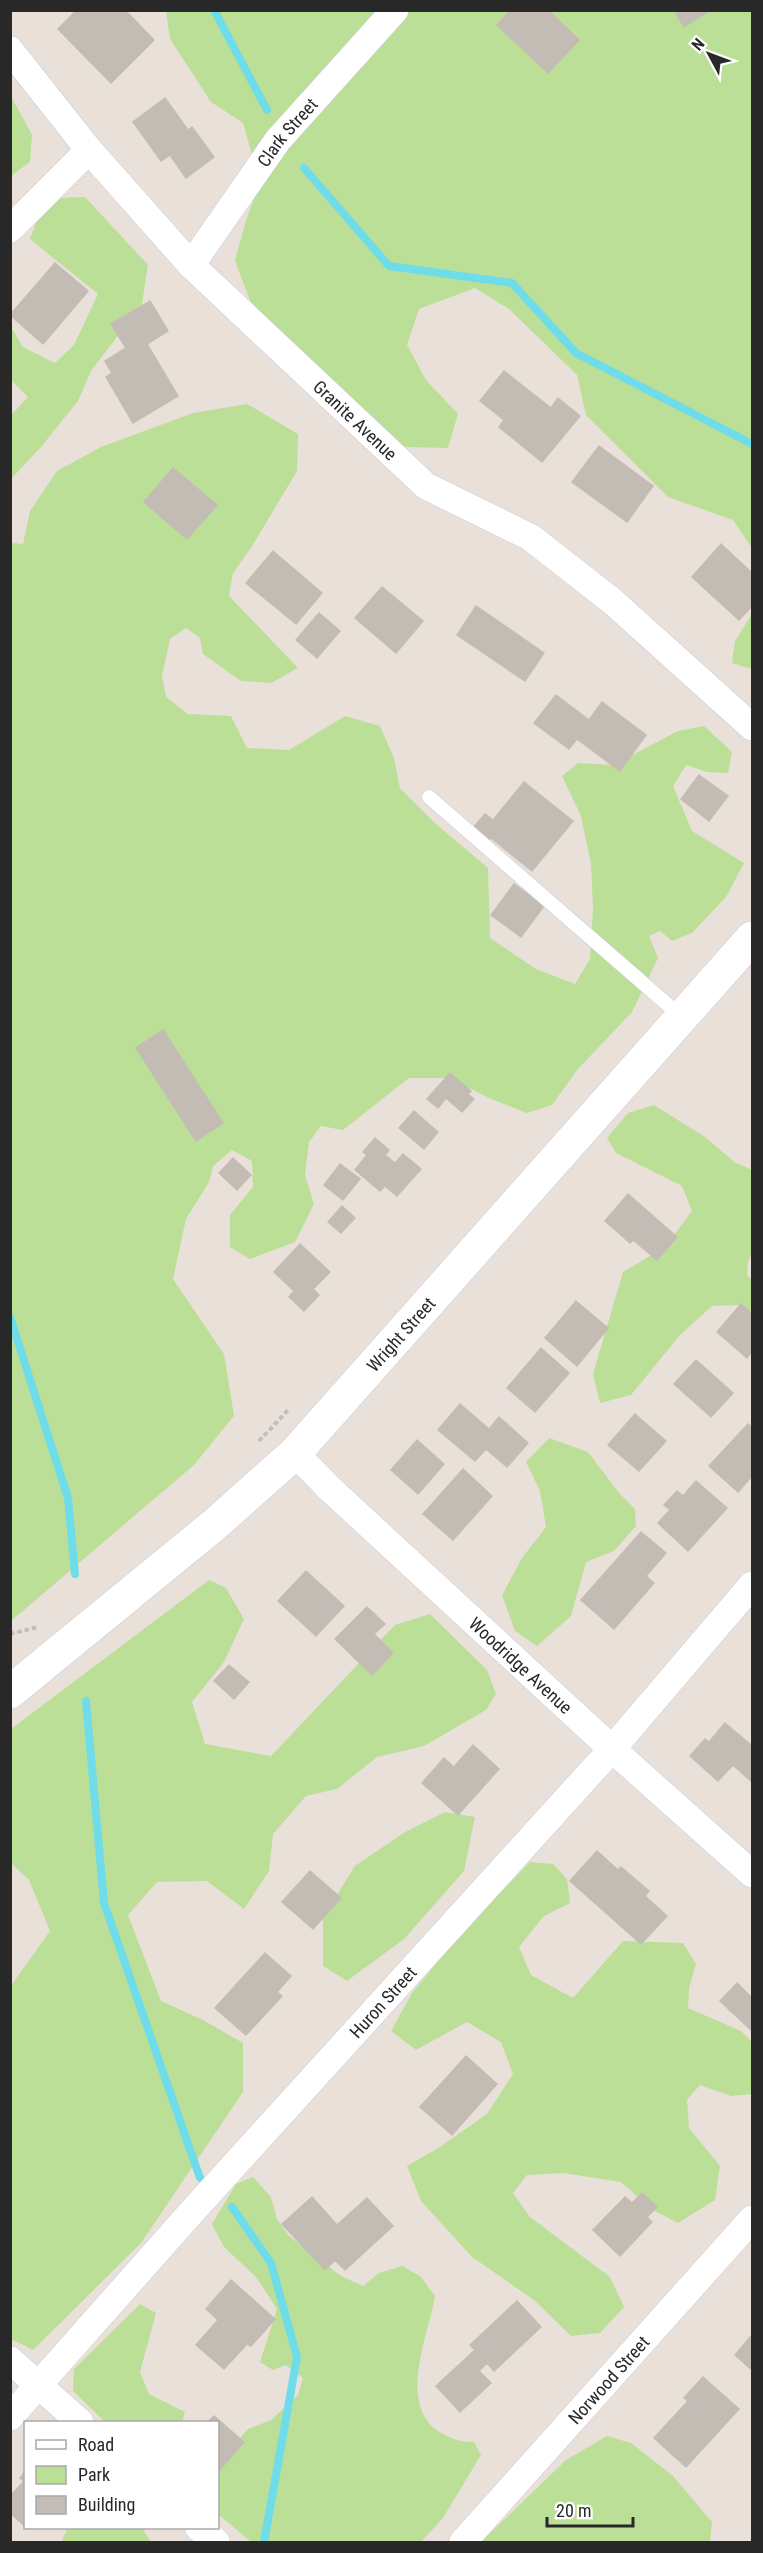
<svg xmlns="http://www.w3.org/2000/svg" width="763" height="2553" font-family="'Roboto Condensed',sans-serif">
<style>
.green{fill:#bbdf97}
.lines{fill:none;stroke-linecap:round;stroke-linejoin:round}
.stream{stroke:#6fdcea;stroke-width:8}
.building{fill:#c2bcb5;stroke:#c5bcb4;stroke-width:1.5}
.lane-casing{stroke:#c8ceda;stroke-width:15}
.street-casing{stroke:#c8ceda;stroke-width:28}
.secondary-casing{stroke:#c8ceda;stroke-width:34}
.path{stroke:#bebebe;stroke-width:4;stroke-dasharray:4.5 3;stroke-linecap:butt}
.lane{stroke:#fff;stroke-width:14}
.street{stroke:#fff;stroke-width:27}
.secondary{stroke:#fff;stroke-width:33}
.labels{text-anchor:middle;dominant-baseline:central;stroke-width:5;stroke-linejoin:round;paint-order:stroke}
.street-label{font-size:18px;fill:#282828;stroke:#fff}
</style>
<rect width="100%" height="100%" fill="#eae0da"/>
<path class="green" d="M 166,11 L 752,11 L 752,548 L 733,520 L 668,497 L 586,415 L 577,375 L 509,309 L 475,288 L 419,309 L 407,345 L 426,380 L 458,414 L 448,448 L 405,447 L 251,303 L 235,261 L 246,220 L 260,183 L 243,123 L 211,102 L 170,39 Z
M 11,96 L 32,135 L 30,162 L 11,176 Z
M 85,197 L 148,265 L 142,304 L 91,371 L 78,401 L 41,447 L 11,479 L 11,415 L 28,397 L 11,380 L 10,325 L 23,347 L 55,363 L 74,345 L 98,294 L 30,239 L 38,217 L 60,198 Z
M 247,404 L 298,434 L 297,471 L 251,548 L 233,573 L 229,596 L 298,668 L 271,683 L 241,681 L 203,654 L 200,638 L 186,628 L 170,639 L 162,676 L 166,697 L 188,714 L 231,716 L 247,748 L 289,750 L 345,716 L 380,726 L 394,758 L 400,788 L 436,824 L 488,868 L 490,938 L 536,969 L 575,984 L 590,959 L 593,908 L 591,864 L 581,816 L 562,776 L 578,763 L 613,765 L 678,731 L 704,726 L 732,752 L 728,773 L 707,772 L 686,765 L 673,786 L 692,831 L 744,863 L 726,897 L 692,933 L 672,941 L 660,931 L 649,936 L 658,958 L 632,1012 L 578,1069 L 552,1105 L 527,1113 L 489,1098 L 449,1078 L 409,1078 L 343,1130 L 321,1126 L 309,1142 L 305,1175 L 314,1204 L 295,1242 L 250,1259 L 230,1247 L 230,1215 L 253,1187 L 252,1161 L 232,1150 L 213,1166 L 209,1182 L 186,1219 L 173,1279 L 224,1354 L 234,1416 L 194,1465 L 11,1621 L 11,543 L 23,544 L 30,511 L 57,471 L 101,447 L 193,413 Z
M 752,614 L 752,669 L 732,663 L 735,641 Z
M 654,1105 L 705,1137 L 736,1163 L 752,1170 L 752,1254 L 748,1261 L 747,1275 L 752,1280 L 752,1313 L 743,1305 L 712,1306 L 680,1335 L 631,1395 L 600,1403 L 593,1374 L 623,1272 L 665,1247 L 692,1211 L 682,1186 L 616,1153 L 607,1138 L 628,1113 Z
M 549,1438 L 588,1452 L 619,1493 L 635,1509 L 636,1526 L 614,1551 L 586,1562 L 571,1616 L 537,1646 L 515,1631 L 502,1595 L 522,1558 L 546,1527 L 540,1491 L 526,1462 Z
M 209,1580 L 226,1588 L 244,1619 L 224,1662 L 192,1702 L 205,1744 L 271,1756 L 395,1625 L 430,1614 L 487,1670 L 496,1694 L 486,1710 L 424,1746 L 377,1757 L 337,1789 L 306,1796 L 273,1834 L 269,1871 L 244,1909 L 207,1881 L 157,1882 L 128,1915 L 161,2001 L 203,2020 L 243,2043 L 243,2092 L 141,2243 L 33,2350 L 11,2339 L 10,1987 L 50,1931 L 29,1880 L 11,1863 L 11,1729 Z
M 445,1812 L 475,1817 L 464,1871 L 404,1939 L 347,1981 L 323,1966 L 323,1917 L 355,1866 L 405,1832 Z
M 530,1862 L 553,1864 L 567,1879 L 570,1903 L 544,1916 L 519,1947 L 531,1975 L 573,1998 L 623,1941 L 683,1943 L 696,1964 L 689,1988 L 688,2008 L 741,2031 L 752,2042 L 752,2094 L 731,2096 L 700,2085 L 687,2100 L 689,2128 L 720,2166 L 715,2200 L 678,2223 L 653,2210 L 621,2182 L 563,2173 L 527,2175 L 513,2193 L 530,2217 L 610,2277 L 624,2307 L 600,2333 L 571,2336 L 534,2300 L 472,2257 L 421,2201 L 407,2166 L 440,2147 L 487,2114 L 513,2074 L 501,2042 L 467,2022 L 416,2050 L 391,2031 L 412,1993 L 463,1931 Z
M 253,2177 L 271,2197 L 277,2219 L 289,2236 L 341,2276 L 363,2286 L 379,2273 L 402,2266 L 420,2276 L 435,2296 C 428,2338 395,2408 443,2434 C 454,2440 461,2442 474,2442 L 481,2455 L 443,2518 L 421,2542 L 251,2542 L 218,2514 L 218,2463 L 248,2429 L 271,2420 L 298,2395 L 303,2378 L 286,2365 L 273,2370 L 260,2362 L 277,2309 L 256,2277 L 224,2247 L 212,2224 L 236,2184 Z
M 140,2304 L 156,2313 L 140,2372 L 149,2394 L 185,2412 L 182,2422 L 105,2422 L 73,2391 L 74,2369 Z
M 607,2436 L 631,2443 L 673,2476 L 712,2522 L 710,2542 L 481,2542 L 566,2460 Z
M 68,2528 L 142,2528 L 151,2542 L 61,2542 Z"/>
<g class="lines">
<path class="stream" d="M 214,10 L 267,110
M 304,168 L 389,266 L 512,283 L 576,353 L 752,444
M 10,1317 L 68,1498 L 75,1574
M 86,1701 L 104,1903 L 200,2178
M 232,2207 L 271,2263 L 297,2357 L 264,2542"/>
</g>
<path class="building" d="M 77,10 L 125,10 L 154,40 L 111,83 L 58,29 Z
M 511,10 L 548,10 L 579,40 L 548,73 L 497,25 Z
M 674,10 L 710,10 L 684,27 Z
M 165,98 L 188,130 L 192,127 L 214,157 L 186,178 L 170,155 L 161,161 L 133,122 Z
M 55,263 L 88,291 L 43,344 L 10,315 Z
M 150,301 L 168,331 L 147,344 L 178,396 L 133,423 L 106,377 L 112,373 L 105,361 L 126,348 L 111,324 Z
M 504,371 L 551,408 L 558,398 L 580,416 L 542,462 L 499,427 L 504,420 L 480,401 Z
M 599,446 L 653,486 L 627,522 L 572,482 Z
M 173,468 L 217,505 L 187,539 L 144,502 Z
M 721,544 L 752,573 L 752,606 L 739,620 L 692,577 Z
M 273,551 L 322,593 L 296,624 L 246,583 Z
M 382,587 L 423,621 L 396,653 L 355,618 Z
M 476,606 L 544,653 L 525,681 L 457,635 Z
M 319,613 L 340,631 L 317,658 L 296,640 Z
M 556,695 L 589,720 L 602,702 L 646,735 L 620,771 L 577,739 L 569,749 L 534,723 Z
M 699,775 L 728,796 L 709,821 L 681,799 Z
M 524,782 L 573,821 L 532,871 L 491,838 L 488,841 L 473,828 L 485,814 L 493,820 Z
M 514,884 L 544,906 L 521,937 L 491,915 Z
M 163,1030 L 223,1123 L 196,1141 L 136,1048 Z
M 450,1073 L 471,1091 L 468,1094 L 474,1099 L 462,1112 L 446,1098 L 438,1108 L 427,1099 Z
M 414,1111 L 438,1132 L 424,1149 L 399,1128 Z
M 375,1138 L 389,1150 L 385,1155 L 395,1163 L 403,1154 L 421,1169 L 397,1196 L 385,1186 L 380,1191 L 355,1170 L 367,1155 L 363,1152 Z
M 233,1158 L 251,1175 L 237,1190 L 219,1173 Z
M 340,1164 L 360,1179 L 343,1200 L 324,1185 Z
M 628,1194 L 677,1237 L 657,1260 L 633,1240 L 630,1243 L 605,1221 Z
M 342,1206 L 355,1218 L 341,1233 L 328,1222 Z
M 300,1244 L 330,1272 L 313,1289 L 319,1295 L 304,1311 L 289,1297 L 294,1291 L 274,1272 Z
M 576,1301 L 608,1328 L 577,1366 L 545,1338 Z
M 741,1304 L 752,1314 L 752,1351 L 747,1358 L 717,1332 Z
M 541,1348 L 569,1373 L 535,1412 L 507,1388 Z
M 696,1360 L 733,1393 L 711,1417 L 674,1384 Z
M 460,1404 L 489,1429 L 499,1417 L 528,1443 L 507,1467 L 486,1449 L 475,1461 L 438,1430 Z
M 635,1414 L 666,1441 L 639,1471 L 608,1445 Z
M 748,1424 L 752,1428 L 752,1476 L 738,1492 L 709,1466 Z
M 417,1440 L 444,1464 L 418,1494 L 391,1470 Z
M 463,1469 L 492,1496 L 453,1540 L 423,1514 Z
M 696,1481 L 727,1508 L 688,1551 L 658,1523 L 670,1510 L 664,1505 L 677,1491 L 683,1496 Z
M 641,1532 L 666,1553 L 646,1576 L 654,1583 L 614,1629 L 581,1600 Z
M 306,1571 L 344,1606 L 316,1636 L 278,1601 Z
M 367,1607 L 385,1624 L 374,1634 L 393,1653 L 372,1675 L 335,1639 Z
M 229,1665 L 249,1682 L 234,1699 L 214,1681 Z
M 725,1723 L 751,1745 L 752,1743 L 752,1782 L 733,1765 L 718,1781 L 690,1756 L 705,1739 L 709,1742 Z
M 473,1745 L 499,1769 L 458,1815 L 422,1783 L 444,1758 L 454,1767 Z
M 597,1851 L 618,1870 L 621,1867 L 649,1891 L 645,1896 L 667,1916 L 641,1944 L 570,1881 Z
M 310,1871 L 341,1898 L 313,1929 L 282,1902 Z
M 265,1953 L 291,1976 L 277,1992 L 282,1996 L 246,2035 L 215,2008 Z
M 737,1983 L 752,1998 L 752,2031 L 720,2001 Z
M 466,2056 L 497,2084 L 452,2135 L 420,2107 Z
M 642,2193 L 657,2207 L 647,2217 L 652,2222 L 620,2256 L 593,2230 L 625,2197 L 632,2203 Z
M 312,2197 L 337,2225 L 367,2198 L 393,2226 L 345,2270 L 335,2260 L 325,2270 L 282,2224 Z
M 231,2280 L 275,2319 L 251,2346 L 247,2344 L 224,2369 L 196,2345 L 218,2320 L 206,2309 Z
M 517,2301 L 541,2327 L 494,2371 L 487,2363 L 479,2371 L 491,2383 L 460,2412 L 436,2386 L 475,2350 L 470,2345 Z
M 751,2336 L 752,2338 L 752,2370 L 735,2355 Z
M 703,2377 L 739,2409 L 686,2467 L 654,2438 L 688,2401 L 684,2398 Z
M 214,2416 L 244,2442 L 218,2472 L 218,2422 L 208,2422 Z
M 25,2471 L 26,2471 L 26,2527 L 10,2513 L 10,2496 L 24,2481 L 20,2478 Z"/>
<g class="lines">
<defs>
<path id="lane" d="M 429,797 L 683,1018"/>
<g id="street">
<path id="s1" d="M 10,50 L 89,150 L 191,265 L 426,486 L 530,537 L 612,601 L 752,727"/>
<path d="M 10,229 L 89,150"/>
<path id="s2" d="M 191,265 L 278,140 L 395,10"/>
<path id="s3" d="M 295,1453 L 329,1488 L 612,1749 L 752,1874"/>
<path d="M 10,2360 L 80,2422"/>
<path id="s4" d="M 10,2417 L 189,2215 L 612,1749 L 752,1585"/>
<path d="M 199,2528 L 216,2542"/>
<path id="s5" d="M 463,2542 L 752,2219"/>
</g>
<g id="secondary">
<path id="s6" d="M 10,1692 L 214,1525 L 295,1453 L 752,938"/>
</g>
</defs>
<use href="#lane" class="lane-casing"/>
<use href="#street" class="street-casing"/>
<use href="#secondary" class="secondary-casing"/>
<path class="path" d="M 259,1441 L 289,1409
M 10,1634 L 38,1627"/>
<use href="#lane" class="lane"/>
<use href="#street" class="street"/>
<use href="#secondary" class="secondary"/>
</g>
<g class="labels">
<g class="street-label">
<text stroke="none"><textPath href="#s2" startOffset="164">Clark Street</textPath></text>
<text stroke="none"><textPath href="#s1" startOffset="507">Granite Avenue</textPath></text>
<text stroke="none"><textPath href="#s6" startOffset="531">Wright Street</textPath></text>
<text stroke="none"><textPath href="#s3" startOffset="310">Woodridge Avenue</textPath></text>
<text stroke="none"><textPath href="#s4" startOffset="558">Huron Street</textPath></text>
<text stroke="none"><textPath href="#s5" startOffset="218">Norwood Street</textPath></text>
</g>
</g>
<rect width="763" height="2553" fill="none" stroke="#282828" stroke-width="24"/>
<rect x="24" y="2421" width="195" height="108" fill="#ffffff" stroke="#a9a9a9" stroke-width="1.5"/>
<rect x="36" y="2440" width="30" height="9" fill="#ffffff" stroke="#a9a9a9" stroke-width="1.5"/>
<text x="78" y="2451" font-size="18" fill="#282828">Road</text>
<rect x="36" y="2466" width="30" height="18" fill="#bbdf97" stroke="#a9a9a9" stroke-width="1.5"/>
<text x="78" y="2481" font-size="18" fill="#282828">Park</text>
<rect x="36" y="2496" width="30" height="18" fill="#c2bcb5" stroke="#a9a9a9" stroke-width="1.5"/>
<text x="78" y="2511" font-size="18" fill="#282828">Building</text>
<g transform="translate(709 54) rotate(311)" stroke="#ffffff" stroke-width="4.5" paint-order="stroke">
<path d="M0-4.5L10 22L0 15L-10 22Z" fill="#282828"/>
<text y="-9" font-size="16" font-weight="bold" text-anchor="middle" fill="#282828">N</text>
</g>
<path d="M547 2517v9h86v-9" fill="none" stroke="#282828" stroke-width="3"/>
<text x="556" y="2517" font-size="18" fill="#282828" stroke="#ffffff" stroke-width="4.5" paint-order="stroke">20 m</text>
</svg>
